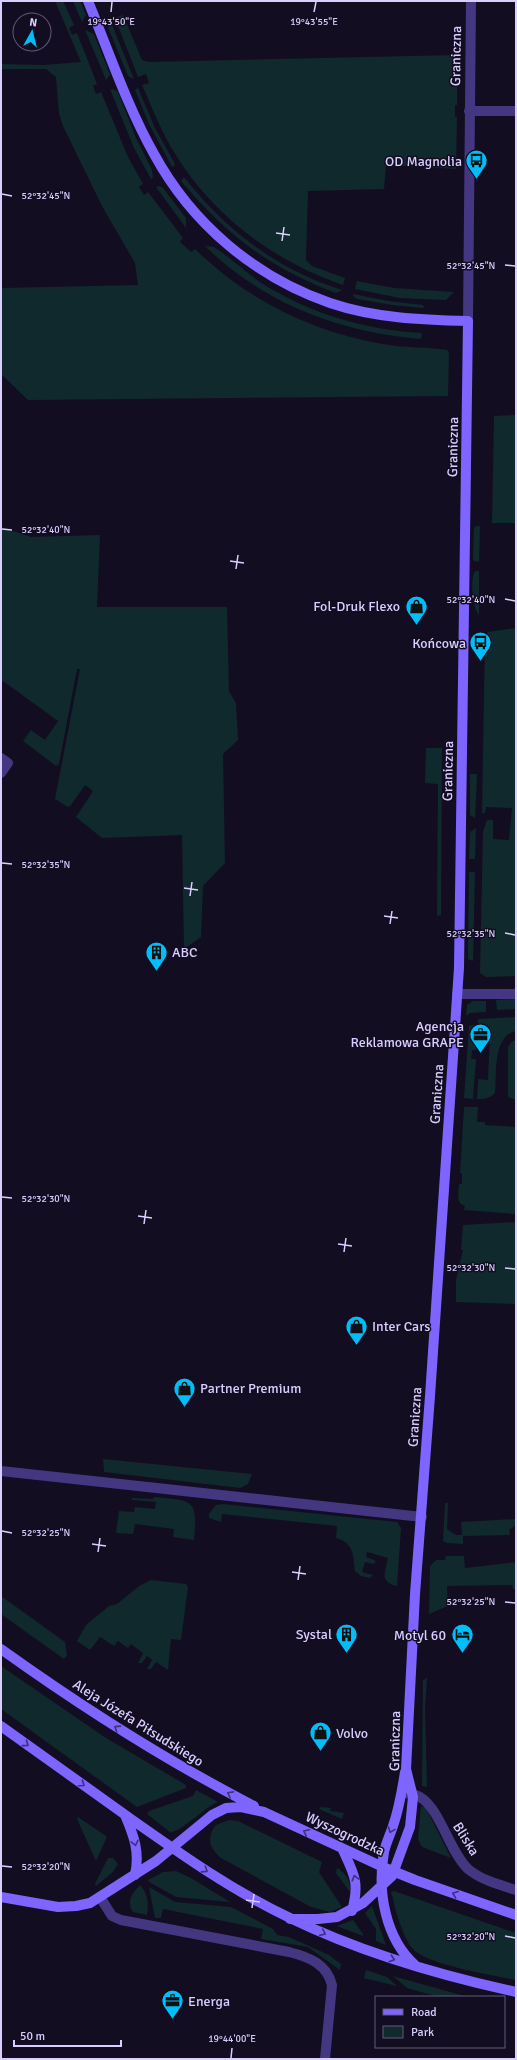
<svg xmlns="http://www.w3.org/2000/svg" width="517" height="2060" font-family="Signika,sans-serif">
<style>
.green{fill:#10292c}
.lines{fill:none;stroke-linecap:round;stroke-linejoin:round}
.street{stroke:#443781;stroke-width:10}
.secondary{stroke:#7e65ff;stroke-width:10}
.oneway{stroke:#3e307a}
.ticks{fill:none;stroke:#daceff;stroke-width:1.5}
.labels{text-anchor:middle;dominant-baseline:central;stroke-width:3;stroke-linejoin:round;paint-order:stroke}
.street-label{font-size:14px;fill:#daceff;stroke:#130d22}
.poi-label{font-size:14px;fill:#daceff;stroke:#130d22;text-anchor:end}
.ticks-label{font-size:10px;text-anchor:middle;fill:#daceff;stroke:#130d22;stroke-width:3;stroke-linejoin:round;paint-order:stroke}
</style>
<rect width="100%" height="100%" fill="#130d22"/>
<path class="green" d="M 55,1 L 63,1 L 74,25 L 69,28 L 72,35 L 77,33 L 97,84 L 93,86 L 96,94 L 101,92 L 128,157 L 143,184 L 139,187 L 144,195 L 148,192 L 183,238 L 180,242 L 191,252 L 195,249 C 247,300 312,332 383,344 C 404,348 426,347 447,350 L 449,353 L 448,396 L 28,400 L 1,374 L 1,288 L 138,285 L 135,263 L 102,206 L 63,126 L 59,114 L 56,77 L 46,69 L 1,69 L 1,64 L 44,65 L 81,62 Z
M 73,1 L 80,1 L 86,15 L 82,22 Z
M 123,15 L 142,60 L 149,62 L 457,55 L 457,105 L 455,105 L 455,117 L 457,117 L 456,169 L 386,165 L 384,189 L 308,191 L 306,260 L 312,266 L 345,278 L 343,285 C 268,259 204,209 166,138 C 157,121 150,103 142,85 L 149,83 L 146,74 L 138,77 L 115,18 Z
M 110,20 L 134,79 L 128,76 L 107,25 Z
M 85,30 L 94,34 L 109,72 L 110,75 L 106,80 Z
M 138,88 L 155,128 L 174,162 L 175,165 L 172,167 L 149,124 L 135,90 Z
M 110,89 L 115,90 L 118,92 L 136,138 L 152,170 L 153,177 L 151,179 L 134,148 Z
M 184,177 C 226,230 276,269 342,290 L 336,293 C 268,267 228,236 181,181 Z
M 159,186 L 163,188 L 186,218 L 186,228 L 156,187 Z
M 205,246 L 214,247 C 230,257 244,271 260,282 C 308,313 365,330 422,333 L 421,339 C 340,332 264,304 205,246 Z
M 357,281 L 394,288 L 454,292 L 446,300 L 400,298 L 355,289 Z
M 353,294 L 388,301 L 423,305 L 424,308 L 392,305 L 357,299 L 354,297 Z
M 516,415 L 516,523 L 492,523 L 494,416 Z
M 476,526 L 480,526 L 479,562 L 474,561 L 473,559 L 474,528 Z
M 1,527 L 31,537 L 100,535 L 97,607 L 227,607 L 229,691 L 236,703 L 238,740 L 223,754 L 225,863 L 203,886 L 201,937 L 184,949 L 182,835 L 102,838 L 76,817 L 93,791 L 85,785 L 71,805 L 68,807 L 55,799 L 80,669 L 77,669 L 59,764 L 56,766 L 23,741 L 31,730 L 45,740 L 58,721 L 3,681 L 1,683 Z
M 475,571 L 479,571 L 479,615 C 472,607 470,580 475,571 Z
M 516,628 L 516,976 L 486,977 L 480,973 L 483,832 L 487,820 L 493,820 L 493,839 L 509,840 L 512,808 L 486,807 L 485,813 L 482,813 L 485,636 L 488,632 Z
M 426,748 L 442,748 L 441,915 L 437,916 L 438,784 L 425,783 Z
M 470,774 L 477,774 L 475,818 L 470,815 Z
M 476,828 L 475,859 L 469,859 L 470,832 Z
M 469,872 L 475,872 L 473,961 L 468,959 Z
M 516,999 L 516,1009 L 497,1010 L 496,1000 Z
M 473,1001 L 486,1001 L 486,1012 L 470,1013 L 466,1016 L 467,1005 Z
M 516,1017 L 516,1031 C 492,1036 497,1075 495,1093 C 489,1099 484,1099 477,1099 L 478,1079 L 488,1080 L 490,1034 L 477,1034 L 476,1050 L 472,1050 L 471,1059 L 476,1059 L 473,1099 L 464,1098 L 469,1026 L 478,1024 L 478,1019 Z
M 516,1040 L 516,1100 L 508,1097 L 508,1047 L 511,1042 Z
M 464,1107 L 478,1107 L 477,1122 L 485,1122 L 485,1125 L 516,1127 L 516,1214 L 464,1210 L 465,1206 C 455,1203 459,1192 459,1184 L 462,1184 L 462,1173 L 460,1173 Z
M 516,1222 L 516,1304 L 456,1302 L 456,1280 L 463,1250 L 461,1250 L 463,1225 Z
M 103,1459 L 252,1474 L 248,1484 L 240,1488 L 104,1472 Z
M 154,1497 C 193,1501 198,1498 194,1540 L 173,1537 L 174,1529 L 135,1524 L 133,1534 L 116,1533 L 119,1511 L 134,1512 L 135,1507 L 155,1509 L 156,1502 L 132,1500 L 132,1498 L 153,1499 Z
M 445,1503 L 448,1503 L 447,1529 L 456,1535 L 462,1535 L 461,1522 L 516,1519 L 516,1525 L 509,1530 L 510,1535 L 463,1536 L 463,1544 L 447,1543 L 443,1541 Z
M 223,1504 L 397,1522 L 401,1528 L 397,1586 C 378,1582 386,1571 388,1558 L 367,1552 L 366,1557 L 374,1560 L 376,1562 L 373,1564 L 365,1562 L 362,1572 L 373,1575 L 370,1578 L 361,1576 L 355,1571 C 353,1555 354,1543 336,1538 L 337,1526 L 222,1514 L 221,1522 L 209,1518 L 209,1514 L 216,1505 Z
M 446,1556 L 464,1556 L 465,1568 L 516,1562 L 516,1589 L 513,1589 L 512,1585 L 447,1586 L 448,1606 L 429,1614 L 430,1566 L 436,1560 L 445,1560 Z
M 151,1580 L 186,1584 L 188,1587 L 181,1640 L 171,1639 L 168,1670 L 156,1662 L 151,1669 L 147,1669 L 152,1660 L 147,1656 L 142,1663 L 138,1663 L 143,1653 L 131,1644 L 128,1648 L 118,1641 L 114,1646 L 100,1637 L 90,1650 L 77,1641 L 86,1625 L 109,1606 L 117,1604 L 139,1586 Z
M 1,1596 L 65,1642 L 67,1655 L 64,1659 L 1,1614 Z
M 1,1666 L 106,1738 L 186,1785 L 186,1788 L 137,1807 L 1,1709 Z
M 427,1678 L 425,1709 L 427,1787 L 422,1786 L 423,1680 Z
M 196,1790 L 218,1802 C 203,1808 182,1832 170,1832 L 147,1814 L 149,1811 L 193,1796 Z
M 421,1806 L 426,1808 L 451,1858 L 422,1847 L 418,1839 Z
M 321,1807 L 331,1808 L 330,1811 L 344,1813 L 342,1819 L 319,1809 Z
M 78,1817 L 106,1836 L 106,1839 L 96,1861 L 77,1819 Z
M 229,1820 L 238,1821 L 322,1862 L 319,1872 L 342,1907 L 330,1912 L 311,1907 L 221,1858 C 209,1848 206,1837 216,1825 Z
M 108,1858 L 113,1858 L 118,1864 L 113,1872 L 96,1886 L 95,1884 Z
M 337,1868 C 346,1873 351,1881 350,1892 L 336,1873 Z
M 176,1871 L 191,1878 L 230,1902 L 176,1897 L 149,1882 L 148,1880 L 163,1872 Z
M 140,1885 C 148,1894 149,1904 147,1915 L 133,1912 C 126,1902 132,1893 140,1885 Z
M 149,1887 L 175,1902 L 231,1907 L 273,1929 L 277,1935 L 289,1937 L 329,1955 L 341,1964 L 340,1970 L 308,1947 L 261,1939 L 263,1929 L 163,1909 L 161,1918 L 155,1918 Z
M 394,1891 L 516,1933 L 516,1980 C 492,1975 426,1965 412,1948 C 403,1937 396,1912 393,1899 L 391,1892 Z
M 372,1906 L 386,1945 L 376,1941 L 376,1929 L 365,1913 Z
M 353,1920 L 363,1934 L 363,1936 L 337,1926 Z
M 366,1970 L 387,1977 L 397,1986 L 364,1978 Z
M 393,1976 L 468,1997 L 439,1997 L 407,1988 Z"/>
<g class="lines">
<path class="street" d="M 469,111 L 516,111
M 468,321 L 471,1
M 1,758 L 8,763 L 1,773
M 457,994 L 516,994
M 1,1471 L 422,1517
M 405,1793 C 410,1794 416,1794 420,1797 C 441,1810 449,1851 468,1869 C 481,1880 500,1885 516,1890
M 100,1897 L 112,1916 L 121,1920 L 289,1952 C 309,1957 327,1964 332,1985 L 325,2059"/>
<path class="secondary" d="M 88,1 C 109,52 127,106 154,154 C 192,224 255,277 330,303 C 374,318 422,320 468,321 L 459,968 L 430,1396 L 415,1594 L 406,1769 L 413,1797 L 410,1827 L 392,1876 L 363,1903 L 337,1917 L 318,1919 L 290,1919
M 1,1649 C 82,1707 165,1760 254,1806
M 1,1726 C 44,1757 88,1788 131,1819 C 182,1855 233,1891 290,1918 C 362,1953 438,1975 516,1992
M 405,1772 C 402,1791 399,1809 393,1826 C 390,1835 386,1843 384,1852 C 377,1891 385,1939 416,1966
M 125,1815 C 134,1836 140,1852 135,1875
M 342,1848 C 354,1874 360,1882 352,1911
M 1,1897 L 58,1907 L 76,1906 L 90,1903 L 156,1861 L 212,1815 L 226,1808 L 241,1807 L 264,1812 L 383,1867 L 415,1880 L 516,1915"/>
</g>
<defs><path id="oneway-chevron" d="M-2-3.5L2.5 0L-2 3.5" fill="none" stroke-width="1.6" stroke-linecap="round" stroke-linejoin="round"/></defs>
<g class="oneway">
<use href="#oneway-chevron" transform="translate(117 1728) rotate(-147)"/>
<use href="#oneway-chevron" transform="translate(26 1744) rotate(36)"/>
<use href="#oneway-chevron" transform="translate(82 1784) rotate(35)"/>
<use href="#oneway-chevron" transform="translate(230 1794) rotate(-152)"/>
<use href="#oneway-chevron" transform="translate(391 1830) rotate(110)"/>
<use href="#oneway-chevron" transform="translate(306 1832) rotate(-155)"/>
<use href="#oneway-chevron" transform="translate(135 1843) rotate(77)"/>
<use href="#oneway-chevron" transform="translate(205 1870) rotate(33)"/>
<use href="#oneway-chevron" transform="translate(355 1878) rotate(-105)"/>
<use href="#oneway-chevron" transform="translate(455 1894) rotate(-160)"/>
<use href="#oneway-chevron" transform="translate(323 1933) rotate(24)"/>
<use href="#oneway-chevron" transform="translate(392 1959) rotate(18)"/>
</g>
<path class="ticks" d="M 111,12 L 112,2M 314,12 L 316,2M 2,194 L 12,196M 276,233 L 290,235M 282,241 L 284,227M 505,265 L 515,266M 2,529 L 12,530M 230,561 L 244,563M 236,569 L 238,555M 505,599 L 515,601M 2,863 L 12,864M 184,888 L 198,890M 190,896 L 192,882M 384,916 L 398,918M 390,924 L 392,911M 505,933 L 515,935M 2,1197 L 12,1198M 138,1216 L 152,1218M 144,1224 L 146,1210M 338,1244 L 352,1246M 344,1252 L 346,1238M 505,1268 L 515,1269M 2,1531 L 12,1533M 92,1544 L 106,1546M 98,1552 L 100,1538M 292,1572 L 306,1574M 298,1580 L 300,1566M 505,1602 L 515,1603M 2,1866 L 12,1867M 246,1900 L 260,1902M 252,1908 L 254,1894M 505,1936 L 515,1938M 231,2058 L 232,2048"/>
<defs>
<symbol id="bus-pin" viewBox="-11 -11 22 30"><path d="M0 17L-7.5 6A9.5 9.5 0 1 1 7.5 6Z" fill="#00bef9" stroke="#130d22"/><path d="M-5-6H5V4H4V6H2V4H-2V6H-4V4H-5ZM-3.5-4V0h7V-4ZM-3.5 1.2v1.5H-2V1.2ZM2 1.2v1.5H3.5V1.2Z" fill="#111"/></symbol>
<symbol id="shop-pin" viewBox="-11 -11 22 30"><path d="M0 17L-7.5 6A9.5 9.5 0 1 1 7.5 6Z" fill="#00bef9" stroke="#130d22"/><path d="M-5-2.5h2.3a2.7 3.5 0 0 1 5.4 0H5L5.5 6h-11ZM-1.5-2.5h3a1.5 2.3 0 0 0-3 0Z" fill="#111"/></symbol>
<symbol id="building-pin" viewBox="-11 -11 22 30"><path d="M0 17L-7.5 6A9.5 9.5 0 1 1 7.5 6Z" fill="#00bef9" stroke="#130d22"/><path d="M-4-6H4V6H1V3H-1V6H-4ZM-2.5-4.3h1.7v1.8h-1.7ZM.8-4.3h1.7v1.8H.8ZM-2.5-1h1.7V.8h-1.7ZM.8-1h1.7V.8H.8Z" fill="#111"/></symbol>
<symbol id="office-pin" viewBox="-11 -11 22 30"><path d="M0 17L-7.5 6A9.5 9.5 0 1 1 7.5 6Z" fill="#00bef9" stroke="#130d22"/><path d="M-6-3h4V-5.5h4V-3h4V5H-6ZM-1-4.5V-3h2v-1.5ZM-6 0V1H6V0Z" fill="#111"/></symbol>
<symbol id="hotel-pin" viewBox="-11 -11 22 30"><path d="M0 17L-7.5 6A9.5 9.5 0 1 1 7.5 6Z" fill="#00bef9" stroke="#130d22"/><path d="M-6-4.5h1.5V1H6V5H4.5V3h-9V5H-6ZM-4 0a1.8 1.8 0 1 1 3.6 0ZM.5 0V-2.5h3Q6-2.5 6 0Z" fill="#111"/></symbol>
</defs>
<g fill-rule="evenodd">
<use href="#bus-pin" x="464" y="148" width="25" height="34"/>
<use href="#shop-pin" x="404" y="594" width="25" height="34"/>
<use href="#bus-pin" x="468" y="630" width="25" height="34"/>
<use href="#building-pin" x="144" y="940" width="25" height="34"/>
<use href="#office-pin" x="468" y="1022" width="25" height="34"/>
<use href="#shop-pin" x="344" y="1314" width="25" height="34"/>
<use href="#shop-pin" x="172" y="1376" width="25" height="34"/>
<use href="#building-pin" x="334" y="1622" width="25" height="34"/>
<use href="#hotel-pin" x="450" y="1622" width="25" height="34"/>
<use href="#shop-pin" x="308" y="1720" width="25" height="34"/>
<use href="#office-pin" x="160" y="1988" width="25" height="34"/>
</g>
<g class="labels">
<g class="street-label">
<text transform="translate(456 56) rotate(-89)">Graniczna</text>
<text transform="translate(453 447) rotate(-89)">Graniczna</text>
<text transform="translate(448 771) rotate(-89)">Graniczna</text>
<text transform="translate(437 1094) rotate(-86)">Graniczna</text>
<text transform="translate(415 1417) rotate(-86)">Graniczna</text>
<text transform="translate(138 1723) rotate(32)">Aleja Józefa Piłsudskiego</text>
<text transform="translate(395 1741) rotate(-89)">Graniczna</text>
<text transform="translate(345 1834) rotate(25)">Wyszogrodzka</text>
<text transform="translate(466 1839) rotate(58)">Bliska</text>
</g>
<g class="poi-label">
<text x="462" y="161">OD Magnolia</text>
<text x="400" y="606">Fol-Druk Flexo</text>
<text x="466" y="643">Końcowa</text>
<text x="172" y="952" text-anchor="start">ABC</text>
<text x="464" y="1026">Agencja<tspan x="464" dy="16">Reklamowa GRAPE</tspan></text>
<text x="372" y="1326" text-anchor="start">Inter Cars</text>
<text x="200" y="1388" text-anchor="start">Partner Premium</text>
<text x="332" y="1634">Systal</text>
<text x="446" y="1635">Motyl 60</text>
<text x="336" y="1733" text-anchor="start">Volvo</text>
<text x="188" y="2001" text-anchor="start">Energa</text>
</g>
</g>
<g class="ticks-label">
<text x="111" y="25">19°43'50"E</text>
<text x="314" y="25">19°43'55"E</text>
<text x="46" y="199">52°32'45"N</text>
<text x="471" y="269">52°32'45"N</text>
<text x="46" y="533">52°32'40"N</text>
<text x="471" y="603">52°32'40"N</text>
<text x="46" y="868">52°32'35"N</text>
<text x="471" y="937">52°32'35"N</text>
<text x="46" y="1202">52°32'30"N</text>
<text x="471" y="1271">52°32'30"N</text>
<text x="46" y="1536">52°32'25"N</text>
<text x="471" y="1605">52°32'25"N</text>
<text x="46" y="1870">52°32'20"N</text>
<text x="471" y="1940">52°32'20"N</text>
<text x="232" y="2042">19°44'00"E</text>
</g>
<rect width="517" height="2060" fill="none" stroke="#daceff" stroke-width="4"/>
<rect x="375" y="1996" width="130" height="52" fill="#130d22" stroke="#635a7a"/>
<rect x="383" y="2009" width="20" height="6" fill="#7e65ff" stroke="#635a7a"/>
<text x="411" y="2016" font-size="12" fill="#daceff">Road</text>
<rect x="383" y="2026" width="20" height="12" fill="#10292c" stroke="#635a7a"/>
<text x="411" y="2036" font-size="12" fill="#daceff">Park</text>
<g transform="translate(32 32) rotate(8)"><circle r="19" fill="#130d22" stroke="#635a7a"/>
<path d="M0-3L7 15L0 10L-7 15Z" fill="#00bef9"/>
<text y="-6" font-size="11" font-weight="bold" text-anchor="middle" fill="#daceff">N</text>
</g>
<path d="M14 2040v6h107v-6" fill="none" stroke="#daceff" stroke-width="2"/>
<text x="20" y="2040" font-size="12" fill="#daceff" stroke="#130d22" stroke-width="3" paint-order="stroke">50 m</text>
</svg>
